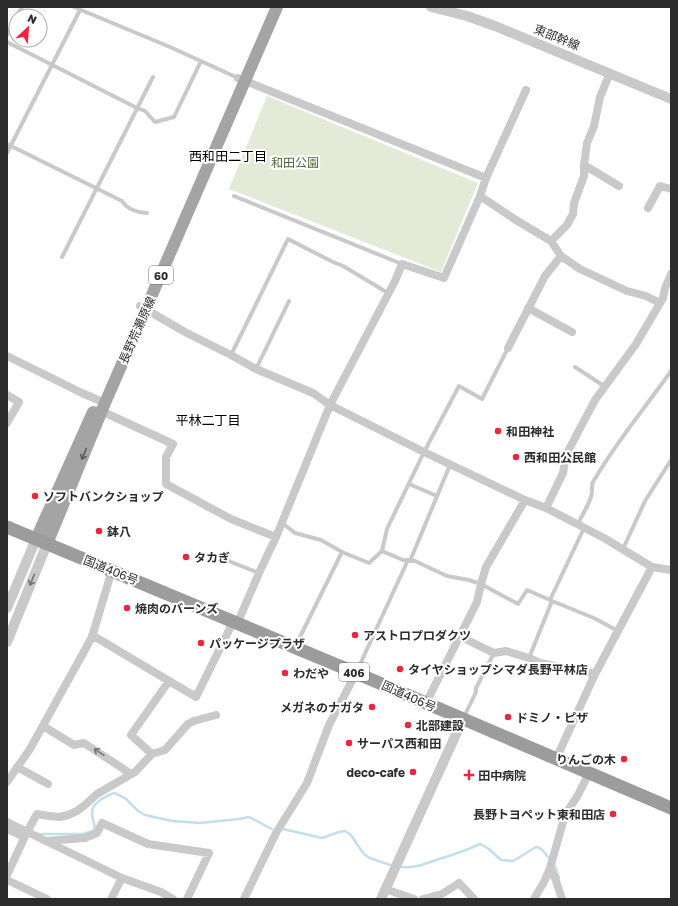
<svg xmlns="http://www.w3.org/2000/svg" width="678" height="906" font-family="'Golos Text','Noto Sans JP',sans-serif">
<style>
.green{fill:#e3ebd8}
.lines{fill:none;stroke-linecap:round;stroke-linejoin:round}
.stream{stroke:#c3deec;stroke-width:2.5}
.service{stroke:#c9c9c9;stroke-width:4}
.minor{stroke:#c9c9c9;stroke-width:8}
.tertiary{stroke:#c9c9c9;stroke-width:10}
.primary{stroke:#a4a4a4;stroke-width:12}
.trunk{stroke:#9c9c9c;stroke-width:13}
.oneway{stroke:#5c5c5c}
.oneway2{stroke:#737373}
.poi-dot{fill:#ed253e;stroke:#fff;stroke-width:1.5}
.labels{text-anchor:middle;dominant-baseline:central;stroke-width:4;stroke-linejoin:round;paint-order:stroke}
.shield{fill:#fff;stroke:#6b6b6b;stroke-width:1}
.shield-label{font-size:11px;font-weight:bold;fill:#2c2c2c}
.street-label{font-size:12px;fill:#2c2c2c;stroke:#fff}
.park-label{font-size:12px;fill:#526938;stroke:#fff}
.poi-label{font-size:12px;font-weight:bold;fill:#2c2c2c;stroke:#fff;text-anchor:start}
.neighbourhood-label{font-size:13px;fill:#000;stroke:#fff}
</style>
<rect width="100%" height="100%" fill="#fff"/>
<path class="green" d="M 267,96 L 478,183 L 441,272 L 229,189 Z"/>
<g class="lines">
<path class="stream" d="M 283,829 L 322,838 L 339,832 L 345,831 L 351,835 L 361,850 L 365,855 L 370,858 L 390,865
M 41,834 L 83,834 L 93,831 L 95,827 C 94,823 92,818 92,814 C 91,803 105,797 114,793 L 121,796 L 126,799 L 138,811 L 145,815 L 172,821 L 200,823 L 239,819 L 249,817 L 272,829
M 554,864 L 559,878
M 402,867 C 417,868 424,864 439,859 C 453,855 467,850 480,844 L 489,849 L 501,860 L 513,861 L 536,847 C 541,847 544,852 548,857"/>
<path class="service" d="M 74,7 L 170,47 L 238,78
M 17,16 L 22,7
M 7,35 L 16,18
M 7,42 L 137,108 L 145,111 L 155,122 L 174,117 L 201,61
M 7,144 L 122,201 C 127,209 138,213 147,213
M 7,153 L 80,10
M 234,196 L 402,264
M 62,257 L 153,77
M 231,355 L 288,239 L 333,262 L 343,266 L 388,293
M 575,367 L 604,386
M 256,369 L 289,301
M 409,484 L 437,496
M 281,522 L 295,533 L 321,540 L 342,552 L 369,563 L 382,551 L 403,560 L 415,561 L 447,576 L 469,580 L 481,584 L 518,604 L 527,590 L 550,600
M 578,524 C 582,515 588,506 591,497 C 593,492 591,486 593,482 C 616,442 645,408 671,371
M 623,549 L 645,501 L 671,460
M 382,551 L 387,529 L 424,452 L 459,386 L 482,399 L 508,348
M 216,556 L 259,573
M 410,561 L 450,465
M 552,601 L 550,600 L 584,528
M 296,645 L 342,552
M 529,658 L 552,601 L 594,618 L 618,631
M 357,671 L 408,560
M 464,717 L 476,692 L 476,688 L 494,653"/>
<path class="minor" d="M 238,78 L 486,178
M 584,165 L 619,186
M 480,196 L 516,220 L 551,241 L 561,256 L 580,269 L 627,291 L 646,296 L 660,303
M 648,208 L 660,186 L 671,189
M 551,241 L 567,225 L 573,214 L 574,203 L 584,176 L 584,165 L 587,143 L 594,126 L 600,97 L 610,73
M 140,306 L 185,332 L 231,355 L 256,369 L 313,393 L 330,405 L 424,452 L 525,500 L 546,508 L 604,538 L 652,567 L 671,570
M 528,308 L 572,332
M 508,348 L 545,276 L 561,256
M 7,356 L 82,393 L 105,403
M 7,395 L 19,402 L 7,423
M 99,410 L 173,444 L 166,457 L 166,484 L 231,519 L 276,537
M 546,508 L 563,473 L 566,455 L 595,400 L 636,344 L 663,298 L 665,288 L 671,274
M 237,624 L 259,573 L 276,537 L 330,405 L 395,281 L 402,264 L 444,278 L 480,196 L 486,178 L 526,90
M 92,635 L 196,697 L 233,622
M 459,636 L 494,653 L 506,651 L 529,658 L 540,663 L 595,674
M 426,703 L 477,602 L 481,584 L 486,567 L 525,500
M 43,726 L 74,745 L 84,743 L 131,774
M 152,754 L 131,735 L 169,681
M 556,759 L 595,674 L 652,567
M 17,767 L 48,784
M 7,782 L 30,749 L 92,637 L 112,570
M 7,822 L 122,878 L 161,892 L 173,899
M 7,829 L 24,837
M 46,841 L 85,838 L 97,833 L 102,823 L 148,844 L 209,853 L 187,899
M 550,868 L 555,878 L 562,899
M 7,875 L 27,832 L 37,814 L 49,816 L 60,817 L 68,815 L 77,811 L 85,805 L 97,794 L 135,772 L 152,754 L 165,750 L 188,724 L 194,721 L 216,715
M 7,880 L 47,899
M 385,889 L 414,899
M 111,899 L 122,878
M 244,899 L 276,833 L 307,783 L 329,725 L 356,673
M 423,899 L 442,894 L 459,883 L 474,899
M 534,899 L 544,882 L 550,868 L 565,815 L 578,795 L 589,773"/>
<path class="tertiary" d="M 431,7 L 467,16 L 495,26 L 671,99
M 7,608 L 36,539
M 7,642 L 47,544
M 381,899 L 463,719"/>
<path class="primary" d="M 36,539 L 93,412
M 47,544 L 105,403 L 277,7"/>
<path class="trunk" d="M 7,527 L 356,673 L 671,808"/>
</g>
<defs><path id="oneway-shaft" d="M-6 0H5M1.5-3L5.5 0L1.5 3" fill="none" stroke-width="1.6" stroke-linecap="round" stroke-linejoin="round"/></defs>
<use class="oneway" href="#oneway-shaft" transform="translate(84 454) rotate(112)"/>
<g class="oneway2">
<use href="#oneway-shaft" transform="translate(32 580) rotate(112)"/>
<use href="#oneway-shaft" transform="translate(99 752) rotate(-146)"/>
</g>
<g class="poi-dot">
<circle cx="498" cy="431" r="4"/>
<circle cx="516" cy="457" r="4"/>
<circle cx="35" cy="496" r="4"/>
<circle cx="99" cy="531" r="4"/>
<circle cx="186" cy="557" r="4"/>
<circle cx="127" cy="608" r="4"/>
<circle cx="355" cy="635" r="4"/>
<circle cx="201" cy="643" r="4"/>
<circle cx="400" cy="669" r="4"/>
<circle cx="285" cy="673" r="4"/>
<circle cx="372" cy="707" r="4"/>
<circle cx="508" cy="717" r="4"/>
<circle cx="408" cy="725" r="4"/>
<circle cx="349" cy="743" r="4"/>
<circle cx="624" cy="759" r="4"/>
<circle cx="413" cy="772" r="4"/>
<path d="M467 769h4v4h4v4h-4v4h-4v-4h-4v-4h4z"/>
<circle cx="613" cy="814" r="4"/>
</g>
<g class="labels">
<g class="shield">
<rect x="149" y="266" width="24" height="18" rx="3"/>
<rect x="339" y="663" width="30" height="18" rx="3"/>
</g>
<g class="shield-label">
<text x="161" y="275">60</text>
<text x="354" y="672">406</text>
</g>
<g class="street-label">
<text transform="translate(557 37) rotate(22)">東部幹線</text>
<text transform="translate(137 330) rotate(-66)">長野荒瀬原線</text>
<text transform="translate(111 570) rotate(22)">国道406号</text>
<text transform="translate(409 696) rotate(24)">国道406号</text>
</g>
<g class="park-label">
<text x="295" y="162">和田公園</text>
</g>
<g class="poi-label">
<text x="506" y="431">和田神社</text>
<text x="524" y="457">西和田公民館</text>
<text x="43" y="496">ソフトバンクショップ</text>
<text x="107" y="531">鉢八</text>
<text x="194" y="557">タカぎ</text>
<text x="135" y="608">焼肉のバーンズ</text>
<text x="363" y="635">アストロプロダクツ</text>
<text x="209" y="643">パッケージプラザ</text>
<text x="408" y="669">タイヤショップシマダ長野平林店</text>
<text x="293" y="673">わだや</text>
<text x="364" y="707" text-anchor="end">メガネのナガタ</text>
<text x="516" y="717">ドミノ・ピザ</text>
<text x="416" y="725">北部建設</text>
<text x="357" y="743">サーパス西和田</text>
<text x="616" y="759" text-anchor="end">りんごの木</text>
<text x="405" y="772" text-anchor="end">deco-cafe</text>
<text x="478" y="775">田中病院</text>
<text x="605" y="814" text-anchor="end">長野トヨペット東和田店</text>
</g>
<g class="neighbourhood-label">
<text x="228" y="156">西和田二丁目</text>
<text x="208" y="420">平林二丁目</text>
</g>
</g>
<rect width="678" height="906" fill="none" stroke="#2c2c2c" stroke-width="16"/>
<g transform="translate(28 28) rotate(26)"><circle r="19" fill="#ffffff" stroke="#ababab"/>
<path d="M0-3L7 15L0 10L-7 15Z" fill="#ed253e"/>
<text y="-6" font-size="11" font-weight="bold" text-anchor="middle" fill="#2c2c2c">N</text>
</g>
</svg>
